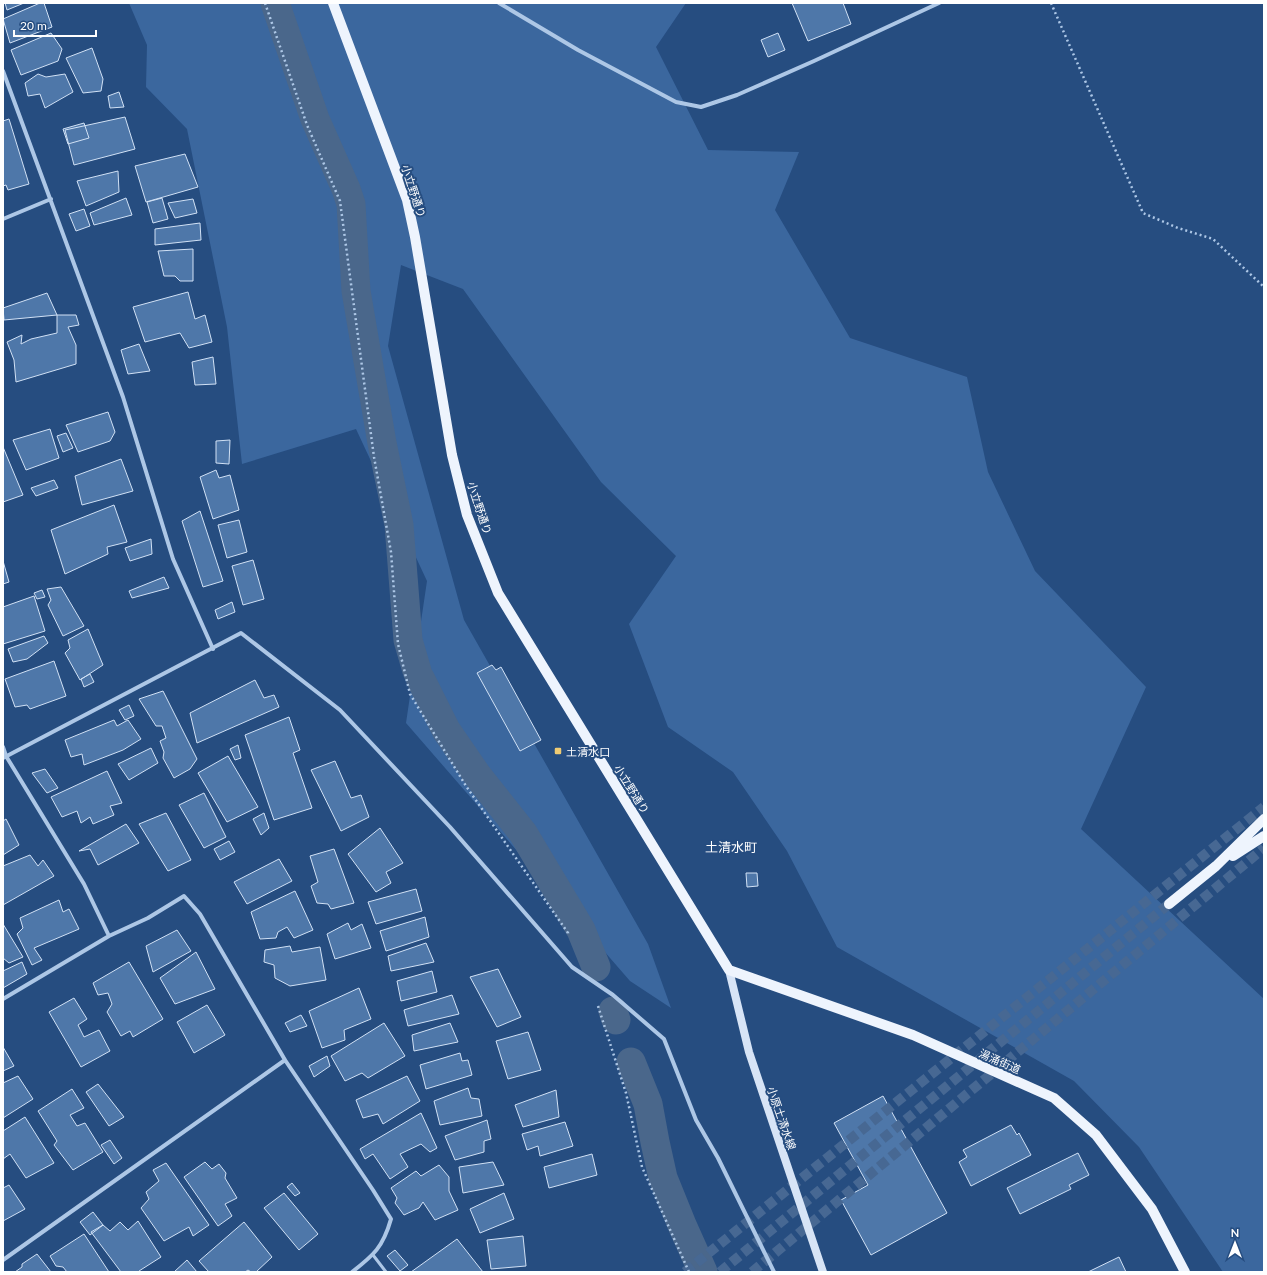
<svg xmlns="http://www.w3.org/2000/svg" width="1267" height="1275" font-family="Lato,'Noto Sans JP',sans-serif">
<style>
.green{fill:#3b679e}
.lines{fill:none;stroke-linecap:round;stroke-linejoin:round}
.canal{stroke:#4a678b;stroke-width:29}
.building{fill:#4e77a9;stroke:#d1e1f5}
.primary-tunnel{stroke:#476893;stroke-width:10;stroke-dasharray:10 5;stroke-linecap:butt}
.path{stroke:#adc7e6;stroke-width:2.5;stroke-dasharray:2 3;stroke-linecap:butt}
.service{stroke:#adc7e6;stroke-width:3}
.minor{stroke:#adc7e6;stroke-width:4}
.secondary{stroke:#d7e4f6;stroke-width:8}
.primary{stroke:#eef4fd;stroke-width:10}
.poi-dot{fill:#efcb73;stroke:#264d80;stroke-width:1.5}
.labels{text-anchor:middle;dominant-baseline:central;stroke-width:4;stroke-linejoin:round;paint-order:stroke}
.street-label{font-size:11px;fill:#fff;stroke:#264d80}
.poi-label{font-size:11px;fill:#fff;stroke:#264d80;text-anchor:start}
.quarter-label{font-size:13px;fill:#fff;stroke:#264d80}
</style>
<rect width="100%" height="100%" fill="#264d80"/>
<path class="green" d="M 129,3 L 686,3 L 656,47 L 708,150 L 799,152 L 775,210 L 850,338 L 967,377 L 988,472 L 1035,571 L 1146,687 L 1081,829 L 1264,999 L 1264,1272 L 1223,1272 L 1139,1147 L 1074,1081 L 837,947 L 787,851 L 733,772 L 668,727 L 629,624 L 676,556 L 601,482 L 463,289 L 401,265 L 388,346 L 464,620 L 648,944 L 671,1008 L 630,981 L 406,723 L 427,581 L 356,429 L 242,464 L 227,327 L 187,129 L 146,87 L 147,45 Z"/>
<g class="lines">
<path class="canal" d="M 275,3 L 315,119 L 346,189 L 351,204 L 356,291 L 382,443 L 399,525 L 408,640 L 417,671
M 420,678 L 446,730 L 477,775 L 523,833 L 581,930 L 596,967
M 613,1011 L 616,1020
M 631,1062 L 648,1104 L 655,1142 L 663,1178 L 682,1225 L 703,1272"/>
</g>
<path class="building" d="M 5,3 L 24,3 L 7,10 Z
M 40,3 L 44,3 L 52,27 L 10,43 L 3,19 Z
M 792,3 L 843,3 L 851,24 L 808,41 Z
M 51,33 L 62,49 L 58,61 L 21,75 L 11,50 Z
M 778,33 L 785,50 L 768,57 L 761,40 Z
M 92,48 L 103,79 L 101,91 L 83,93 L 66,58 Z
M 38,74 L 46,77 L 65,74 L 73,92 L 45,108 L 40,94 L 28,96 L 25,83 Z
M 119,92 L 124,107 L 110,108 L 108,96 Z
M 125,117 L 135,149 L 74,165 L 65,130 Z
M 9,119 L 29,184 L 8,190 L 6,185 L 3,186 L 3,121 Z
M 84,123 L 89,138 L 68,144 L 63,129 Z
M 185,154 L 198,187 L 146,202 L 135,166 Z
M 118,171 L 119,192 L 86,206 L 77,181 Z
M 126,198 L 132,215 L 94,225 L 90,213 Z
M 162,198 L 168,219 L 153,223 L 147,202 Z
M 193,199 L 197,213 L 175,218 L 168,203 Z
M 84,209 L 90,226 L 76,231 L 69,214 Z
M 200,223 L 201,240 L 155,245 L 155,229 Z
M 193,249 L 193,281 L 180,281 L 175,276 L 164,276 L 158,251 Z
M 188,292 L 195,319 L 205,315 L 212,342 L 189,348 L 180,333 L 145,342 L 133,307 Z
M 47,293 L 57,315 L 4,320 L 3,308 Z
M 57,315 L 76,315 L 79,325 L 68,327 L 76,345 L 76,364 L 16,382 L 14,360 L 7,342 L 22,335 L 21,344 L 31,339 L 57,333 Z
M 139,344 L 150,371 L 128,374 L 121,350 Z
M 213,357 L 216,384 L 195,385 L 192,362 Z
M 108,412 L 115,432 L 110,441 L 78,452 L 66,425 Z
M 50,429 L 59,458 L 26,470 L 13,440 Z
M 66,433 L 73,448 L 63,452 L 57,436 Z
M 230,440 L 229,464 L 216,463 L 216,441 Z
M 3,447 L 23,495 L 3,502 Z
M 121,459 L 133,491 L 82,505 L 75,476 Z
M 216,470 L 219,478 L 230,475 L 239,510 L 213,519 L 200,477 Z
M 54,480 L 58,488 L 36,496 L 31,488 Z
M 114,505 L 127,542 L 107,547 L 108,554 L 65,574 L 51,530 Z
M 200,511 L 223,581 L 203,587 L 182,521 Z
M 239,520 L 247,552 L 227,558 L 218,525 Z
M 151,539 L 152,554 L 130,561 L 125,548 Z
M 253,560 L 264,599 L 243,605 L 232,566 Z
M 3,561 L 9,582 L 3,584 Z
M 164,577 L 169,588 L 132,598 L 129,591 Z
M 61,587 L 84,626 L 63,636 L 48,605 L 51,600 L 47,589 Z
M 42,590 L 45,597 L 37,599 L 34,593 Z
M 34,596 L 45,631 L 3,644 L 3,607 Z
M 232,602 L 235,612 L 218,619 L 215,610 Z
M 88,629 L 103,665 L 80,680 L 65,653 L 70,648 L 68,640 Z
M 44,636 L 48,643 L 27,659 L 13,662 L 8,649 Z
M 54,661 L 66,696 L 30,709 L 27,705 L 15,707 L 5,679 Z
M 492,665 L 496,670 L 501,667 L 541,740 L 520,751 L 477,673 Z
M 90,674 L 94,682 L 84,687 L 81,679 Z
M 255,680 L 264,698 L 274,695 L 279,707 L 197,743 L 190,713 Z
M 163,691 L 197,759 L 190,769 L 174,778 L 163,758 L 164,752 L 160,741 L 166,738 L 162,726 L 156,726 L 139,699 Z
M 129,705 L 134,716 L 125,720 L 119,710 Z
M 289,717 L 300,750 L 293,753 L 312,808 L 274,820 L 245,735 Z
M 114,720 L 117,726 L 128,720 L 141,739 L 123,750 L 84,765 L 82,754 L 71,757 L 65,740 Z
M 238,745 L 241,758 L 235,760 L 230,749 Z
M 151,748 L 158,763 L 129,780 L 118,764 Z
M 228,756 L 258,807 L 227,822 L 198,773 Z
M 335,761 L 351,798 L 361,795 L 369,817 L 341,831 L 311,770 Z
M 45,769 L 58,788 L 47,793 L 32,773 Z
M 107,771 L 122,803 L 110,806 L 114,815 L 93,824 L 90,817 L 81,823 L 77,811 L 62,817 L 51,797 Z
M 204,793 L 226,837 L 204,848 L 179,805 Z
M 166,813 L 191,860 L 168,871 L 139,824 Z
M 264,813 L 269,828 L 261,835 L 253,819 Z
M 6,819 L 19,845 L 3,855 L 3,821 Z
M 126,824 L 139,843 L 98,865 L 90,849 L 79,851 Z
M 380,828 L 403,863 L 386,872 L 391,883 L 376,892 L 348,854 Z
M 229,841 L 235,852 L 220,860 L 214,849 Z
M 334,849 L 354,903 L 331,909 L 328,904 L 317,903 L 311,886 L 318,882 L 310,856 Z
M 30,855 L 38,866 L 43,860 L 54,876 L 3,905 L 3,866 Z
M 279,859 L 292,881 L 247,904 L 234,882 Z
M 746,873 L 757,873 L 758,886 L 747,887 Z
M 416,889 L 422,911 L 376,924 L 368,902 Z
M 295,891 L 313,930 L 294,938 L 287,927 L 278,932 L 276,938 L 260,939 L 251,912 Z
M 59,900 L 63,912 L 69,909 L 79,929 L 34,948 L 42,960 L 32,965 L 17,934 L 23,928 L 20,918 Z
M 425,917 L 429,937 L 386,951 L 380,931 Z
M 348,923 L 351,930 L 362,924 L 371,948 L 335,959 L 327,934 Z
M 3,924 L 23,957 L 9,963 L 3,958 Z
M 177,930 L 191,951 L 153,972 L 146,946 Z
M 426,943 L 434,962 L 391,971 L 388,956 Z
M 290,946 L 292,952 L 320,947 L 326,980 L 290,986 L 275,978 L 274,965 L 264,962 L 265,950 Z
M 196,952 L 215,989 L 175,1004 L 160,978 Z
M 22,962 L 27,974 L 3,988 L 3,971 Z
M 129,962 L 163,1019 L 133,1037 L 130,1031 L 121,1036 L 107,1012 L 112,1004 L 108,993 L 98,995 L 93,983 Z
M 498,969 L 521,1017 L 497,1027 L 470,977 Z
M 432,971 L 437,992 L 401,1001 L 397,981 Z
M 359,988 L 371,1019 L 344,1030 L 345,1040 L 322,1048 L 309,1011 Z
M 452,995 L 459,1014 L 408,1026 L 404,1010 Z
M 74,998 L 87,1019 L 78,1025 L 84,1037 L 99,1030 L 110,1051 L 81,1067 L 49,1012 Z
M 207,1005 L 225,1035 L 194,1053 L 177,1022 Z
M 301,1015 L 307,1026 L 290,1032 L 285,1023 Z
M 384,1023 L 405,1056 L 368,1078 L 362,1073 L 345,1081 L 331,1056 Z
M 450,1023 L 458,1042 L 414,1051 L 412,1035 Z
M 528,1032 L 541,1070 L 508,1079 L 496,1041 Z
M 3,1047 L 14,1066 L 3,1071 Z
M 460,1053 L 462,1061 L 468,1060 L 472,1075 L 426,1089 L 420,1065 Z
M 327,1056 L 330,1066 L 314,1077 L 309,1066 Z
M 18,1076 L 33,1099 L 3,1118 L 3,1083 Z
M 407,1076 L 420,1101 L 383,1124 L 378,1114 L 363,1118 L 356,1100 Z
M 98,1084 L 124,1117 L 109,1126 L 86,1092 Z
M 468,1088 L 471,1098 L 479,1099 L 482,1116 L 440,1125 L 434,1101 Z
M 72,1089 L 84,1108 L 70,1115 L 77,1126 L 85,1123 L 103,1152 L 73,1170 L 54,1145 L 57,1141 L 38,1111 Z
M 556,1090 L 559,1117 L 523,1127 L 515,1105 Z
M 883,1096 L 947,1213 L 871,1255 L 841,1200 L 868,1185 L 834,1123 Z
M 421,1113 L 437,1148 L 430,1152 L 421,1144 L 400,1154 L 408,1167 L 390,1179 L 373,1154 L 365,1159 L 360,1149 Z
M 25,1117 L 54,1163 L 26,1178 L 10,1154 L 3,1159 L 3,1131 Z
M 487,1120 L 491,1139 L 484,1141 L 484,1152 L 455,1160 L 445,1136 Z
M 565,1122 L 573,1146 L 540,1156 L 538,1146 L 527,1150 L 522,1134 Z
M 1011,1125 L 1017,1135 L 1019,1133 L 1031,1155 L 971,1186 L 959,1162 L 967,1157 L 963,1150 Z
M 110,1140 L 122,1158 L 114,1164 L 101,1145 Z
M 1078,1153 L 1089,1175 L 1069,1185 L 1071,1189 L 1020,1214 L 1007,1188 Z
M 592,1154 L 597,1175 L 549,1188 L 544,1167 Z
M 205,1162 L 212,1169 L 219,1164 L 226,1173 L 225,1178 L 237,1198 L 225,1204 L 232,1216 L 218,1226 L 184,1177 Z
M 493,1162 L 504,1185 L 463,1193 L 459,1167 Z
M 166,1163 L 209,1225 L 193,1236 L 189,1227 L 164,1241 L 141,1208 L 149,1199 L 146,1192 L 159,1181 L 153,1170 Z
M 439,1165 L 449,1177 L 449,1191 L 458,1210 L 435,1220 L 423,1202 L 419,1208 L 404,1215 L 395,1203 L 397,1198 L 391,1188 L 416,1171 L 421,1176 Z
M 292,1183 L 300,1193 L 295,1196 L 287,1187 Z
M 9,1185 L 25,1209 L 3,1221 L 3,1188 Z
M 284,1193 L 318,1234 L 299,1250 L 264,1208 Z
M 504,1193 L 514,1219 L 480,1233 L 470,1209 Z
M 93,1212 L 103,1225 L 90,1235 L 80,1222 Z
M 138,1221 L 161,1257 L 139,1271 L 140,1272 L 121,1272 L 91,1232 L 103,1225 L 110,1231 L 120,1222 L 128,1230 Z
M 244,1222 L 272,1257 L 256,1272 L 251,1272 L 248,1270 L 245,1272 L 209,1272 L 199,1261 Z
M 84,1234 L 109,1272 L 67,1272 L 63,1267 L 56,1266 L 50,1256 Z
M 523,1236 L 526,1266 L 491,1269 L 487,1240 Z
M 457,1239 L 483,1272 L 411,1272 Z
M 395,1250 L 408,1265 L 400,1271 L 387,1256 Z
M 37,1254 L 51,1272 L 15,1272 L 22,1267 L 22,1264 Z
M 1119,1257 L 1126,1272 L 1088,1272 Z
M 187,1260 L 197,1272 L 174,1272 Z"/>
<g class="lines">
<path class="primary-tunnel" d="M 685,1272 L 1264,807
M 720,1272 L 1169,904
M 752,1272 L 1264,848"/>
<path class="path" d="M 265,3 L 307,125 L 340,201 L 374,457 L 391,552 L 398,644 L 410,694 L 466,786 L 568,933 L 567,935
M 1051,3 L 1143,213 L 1178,228 L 1213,239 L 1264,287
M 598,1006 L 626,1093 L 642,1167 L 689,1272"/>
<path class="service" d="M 373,1255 L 386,1272"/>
<path class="minor" d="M 499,3 L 578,50 L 676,102 L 701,107 L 737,95 L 814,61 L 939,3
M 3,71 L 123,397 L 173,559 L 213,649
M 3,219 L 51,199
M 3,747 L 6,756 L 84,884 L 109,936 L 148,918 L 184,896 L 200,914 L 285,1060 L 373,1190 L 391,1219 C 383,1247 374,1255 352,1272
M 3,758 L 241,633 L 340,710 L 450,827 L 572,967 L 613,995 L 664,1039 L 696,1120 L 718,1158 L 774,1272
M 3,999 L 109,936
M 3,1260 L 285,1060"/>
<path class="secondary" d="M 729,970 L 749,1052 L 823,1272"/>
<path class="primary" d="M 333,3 L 407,200 L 415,237 L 452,455 L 467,515 L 498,593 L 729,970 L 913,1035 L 1054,1098 L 1096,1135 L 1152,1209 L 1185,1272
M 1233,856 L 1264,836
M 1169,904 L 1216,866 L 1264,819"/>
</g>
<rect class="poi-dot" x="554" y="747" width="8" height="8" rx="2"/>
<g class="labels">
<g class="street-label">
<text transform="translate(414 191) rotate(72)">小立野通り</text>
<text transform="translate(480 508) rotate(72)">小立野通り</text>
<text transform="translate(632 789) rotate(58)">小立野通り</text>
<text transform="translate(1000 1061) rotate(24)">湯涌街道</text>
<text transform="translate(782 1118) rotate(71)">小原土清水線</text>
</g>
<g class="poi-label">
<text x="566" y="751">土清水口</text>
</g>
<g class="quarter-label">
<text x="731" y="847">土清水町</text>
</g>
</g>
<rect width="1267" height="1275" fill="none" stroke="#ffffff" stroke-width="8"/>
<g transform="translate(1235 1243)" stroke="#264d80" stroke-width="3" paint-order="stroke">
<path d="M0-3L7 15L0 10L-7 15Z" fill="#ffffff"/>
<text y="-6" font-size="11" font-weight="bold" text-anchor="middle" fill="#ffffff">N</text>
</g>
<path d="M14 30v6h82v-6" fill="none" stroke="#ffffff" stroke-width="2"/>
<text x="20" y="30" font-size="12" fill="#ffffff" stroke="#264d80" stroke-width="3" paint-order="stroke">20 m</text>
</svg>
